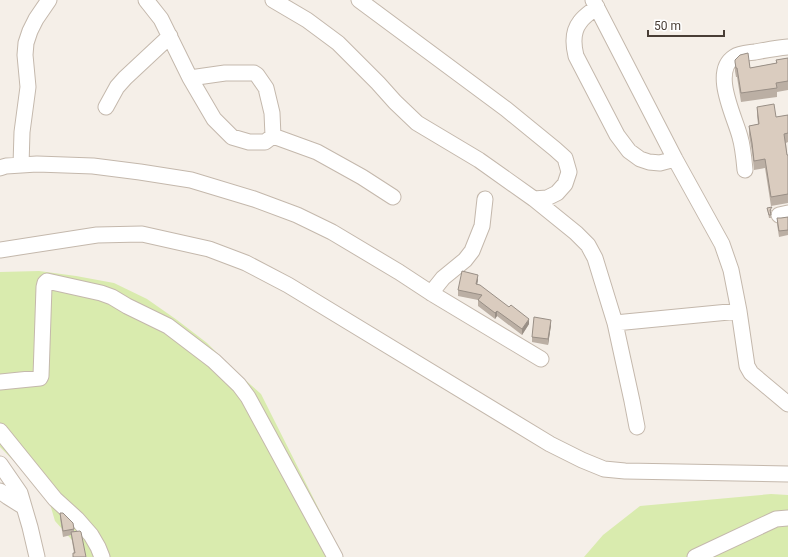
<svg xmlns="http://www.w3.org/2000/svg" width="788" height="557" font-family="Roboto,sans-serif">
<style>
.green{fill:#d9ebae}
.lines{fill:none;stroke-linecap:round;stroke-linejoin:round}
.minor-casing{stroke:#c4b8ac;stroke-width:17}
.minor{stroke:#fff;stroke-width:15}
.wall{fill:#bbafa4}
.shaded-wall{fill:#998f86}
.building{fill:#daccbf;stroke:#998f86}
</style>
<rect width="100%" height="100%" fill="#f5efe8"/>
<path class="green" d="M 39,271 L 76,276 L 114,283 L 147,299 L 177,320 L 207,343 L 233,369 L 261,394 L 343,557 L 87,557 L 55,521 L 50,504 L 26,470 L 11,458 L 0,447 L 0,272 Z
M 771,494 L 788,495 L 788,557 L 584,557 L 603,535 L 640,506 Z"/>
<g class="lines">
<defs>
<path id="minor" d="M 146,0 L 161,19 L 190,78 L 214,119 L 232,137 L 249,142 L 265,142 L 273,136
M 273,0 L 307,20 L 338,43 L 378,83 L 395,102 L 417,123 L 479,160 L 534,199 L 576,233 L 588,245 L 595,258 L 615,323 L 632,401 L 637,427
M 359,0 L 506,109 L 555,149 L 565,158 L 569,172 L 565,184 L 557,193 L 547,198 L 534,199
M 593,0 L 675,159 L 722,244 L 731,270 L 739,311 L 747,366 L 751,373 L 788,404
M 597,7 C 592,11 584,16 580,22 C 572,32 573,44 576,56 L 617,135 L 629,151 L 640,159 L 649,162 L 660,163 L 675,159
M 190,78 L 225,73 L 254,73 L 257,75 L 266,88 L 272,113 L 273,136
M 106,107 L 117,87 L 125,78 L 170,36
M 273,136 L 317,152 L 362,177 L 393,197
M 21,165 L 22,132 L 28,87 L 25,55 L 26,43 L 30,31 L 36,19 L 49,0
M 0,168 L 6,166 L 37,164 L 93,166 L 140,172 L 191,180 L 254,199 L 297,215 L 332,232 L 399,272 L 431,293 L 541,359
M 745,170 C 744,159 743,147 740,137 C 735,117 711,72 734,57 C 740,53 748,53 755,52 C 766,50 777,48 788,47
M 779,215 L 788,213
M 0,250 L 97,235 L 142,234 L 209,249 L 246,263 L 288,285 L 550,444 L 582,460 L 604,469 L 625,471 L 788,474
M 431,293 L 443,278 L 465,260 L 472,251 L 482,226 L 485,199
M 615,323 L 739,311
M 0,382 L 40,378 L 41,376 L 44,287 L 45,283 L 47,281 L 101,293 L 112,297 L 127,306 L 168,326 L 214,361 L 239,385 L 248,397 L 335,557
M 0,431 L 55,499 L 77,519 L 91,535 L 98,547 L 102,557
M 0,464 L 20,493 L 30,527 L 37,557
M 0,491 L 8,497 L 24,507
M 695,557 L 776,519 L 788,518"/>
</defs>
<use href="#minor" class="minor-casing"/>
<use href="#minor" class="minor"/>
</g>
<path class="wall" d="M 788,58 L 788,90 L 777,92 L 777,97 L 741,102 L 737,77 L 736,77 L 735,71 L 735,62 L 750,68 L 776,63 L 776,60 Z
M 757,107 L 776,117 L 788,115 L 788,142 L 786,143 L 787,155 L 788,155 L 788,203 L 771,206 L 765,168 L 754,170 L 752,152 L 749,135 L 749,126 L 758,124 L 757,116 Z
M 767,208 L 772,210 L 770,212 L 771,218 L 769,218 Z
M 788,217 L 788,235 L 779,237 L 777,224 L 777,218 L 781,218 Z
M 478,280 L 477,284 L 529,324 L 522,335 L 497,316 L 495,319 L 478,306 L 478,300 L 458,296 L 458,290 Z
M 551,325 L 548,345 L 532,342 L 532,337 Z
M 60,513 L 74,529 L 74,531 L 86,557 L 73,557 L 73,553 L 74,553 L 71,535 L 63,537 L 60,518 Z"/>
<path class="shaded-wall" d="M 478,275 L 478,280 L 476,290 L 476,284 Z
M 497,311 L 497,316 L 495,319 L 495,313 Z
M 529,319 L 529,324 L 522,335 L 522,329 Z
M 551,320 L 551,325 L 548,345 L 548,339 Z"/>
<path class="building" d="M 748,53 L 750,68 L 777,63 L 776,60 L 788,58 L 788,81 L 776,83 L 777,88 L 741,93 L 737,68 L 736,68 L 735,62 L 735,60 L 740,55 Z
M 774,104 L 776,117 L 788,115 L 788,133 L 784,134 L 787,155 L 788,155 L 788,194 L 771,197 L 765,159 L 754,161 L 752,143 L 749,126 L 759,124 L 757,107 Z
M 772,207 L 770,210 L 771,215 L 769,215 L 767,208 Z
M 788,217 L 788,230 L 779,231 L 777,218 L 781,218 Z
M 462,271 L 478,275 L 476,284 L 480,285 L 509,307 L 511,305 L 529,319 L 522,329 L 497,311 L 495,313 L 478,300 L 482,295 L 458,290 Z
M 534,317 L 551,320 L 548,339 L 532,337 Z
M 60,513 L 63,513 L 73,523 L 74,529 L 63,531 Z
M 80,531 L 81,532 L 86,557 L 73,557 L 73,553 L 75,553 L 71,532 Z"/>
<path d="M648 30v6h76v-6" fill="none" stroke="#493e36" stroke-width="2"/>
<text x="654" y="30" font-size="12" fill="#493e36" stroke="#ffffff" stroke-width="3" paint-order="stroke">50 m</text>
</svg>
